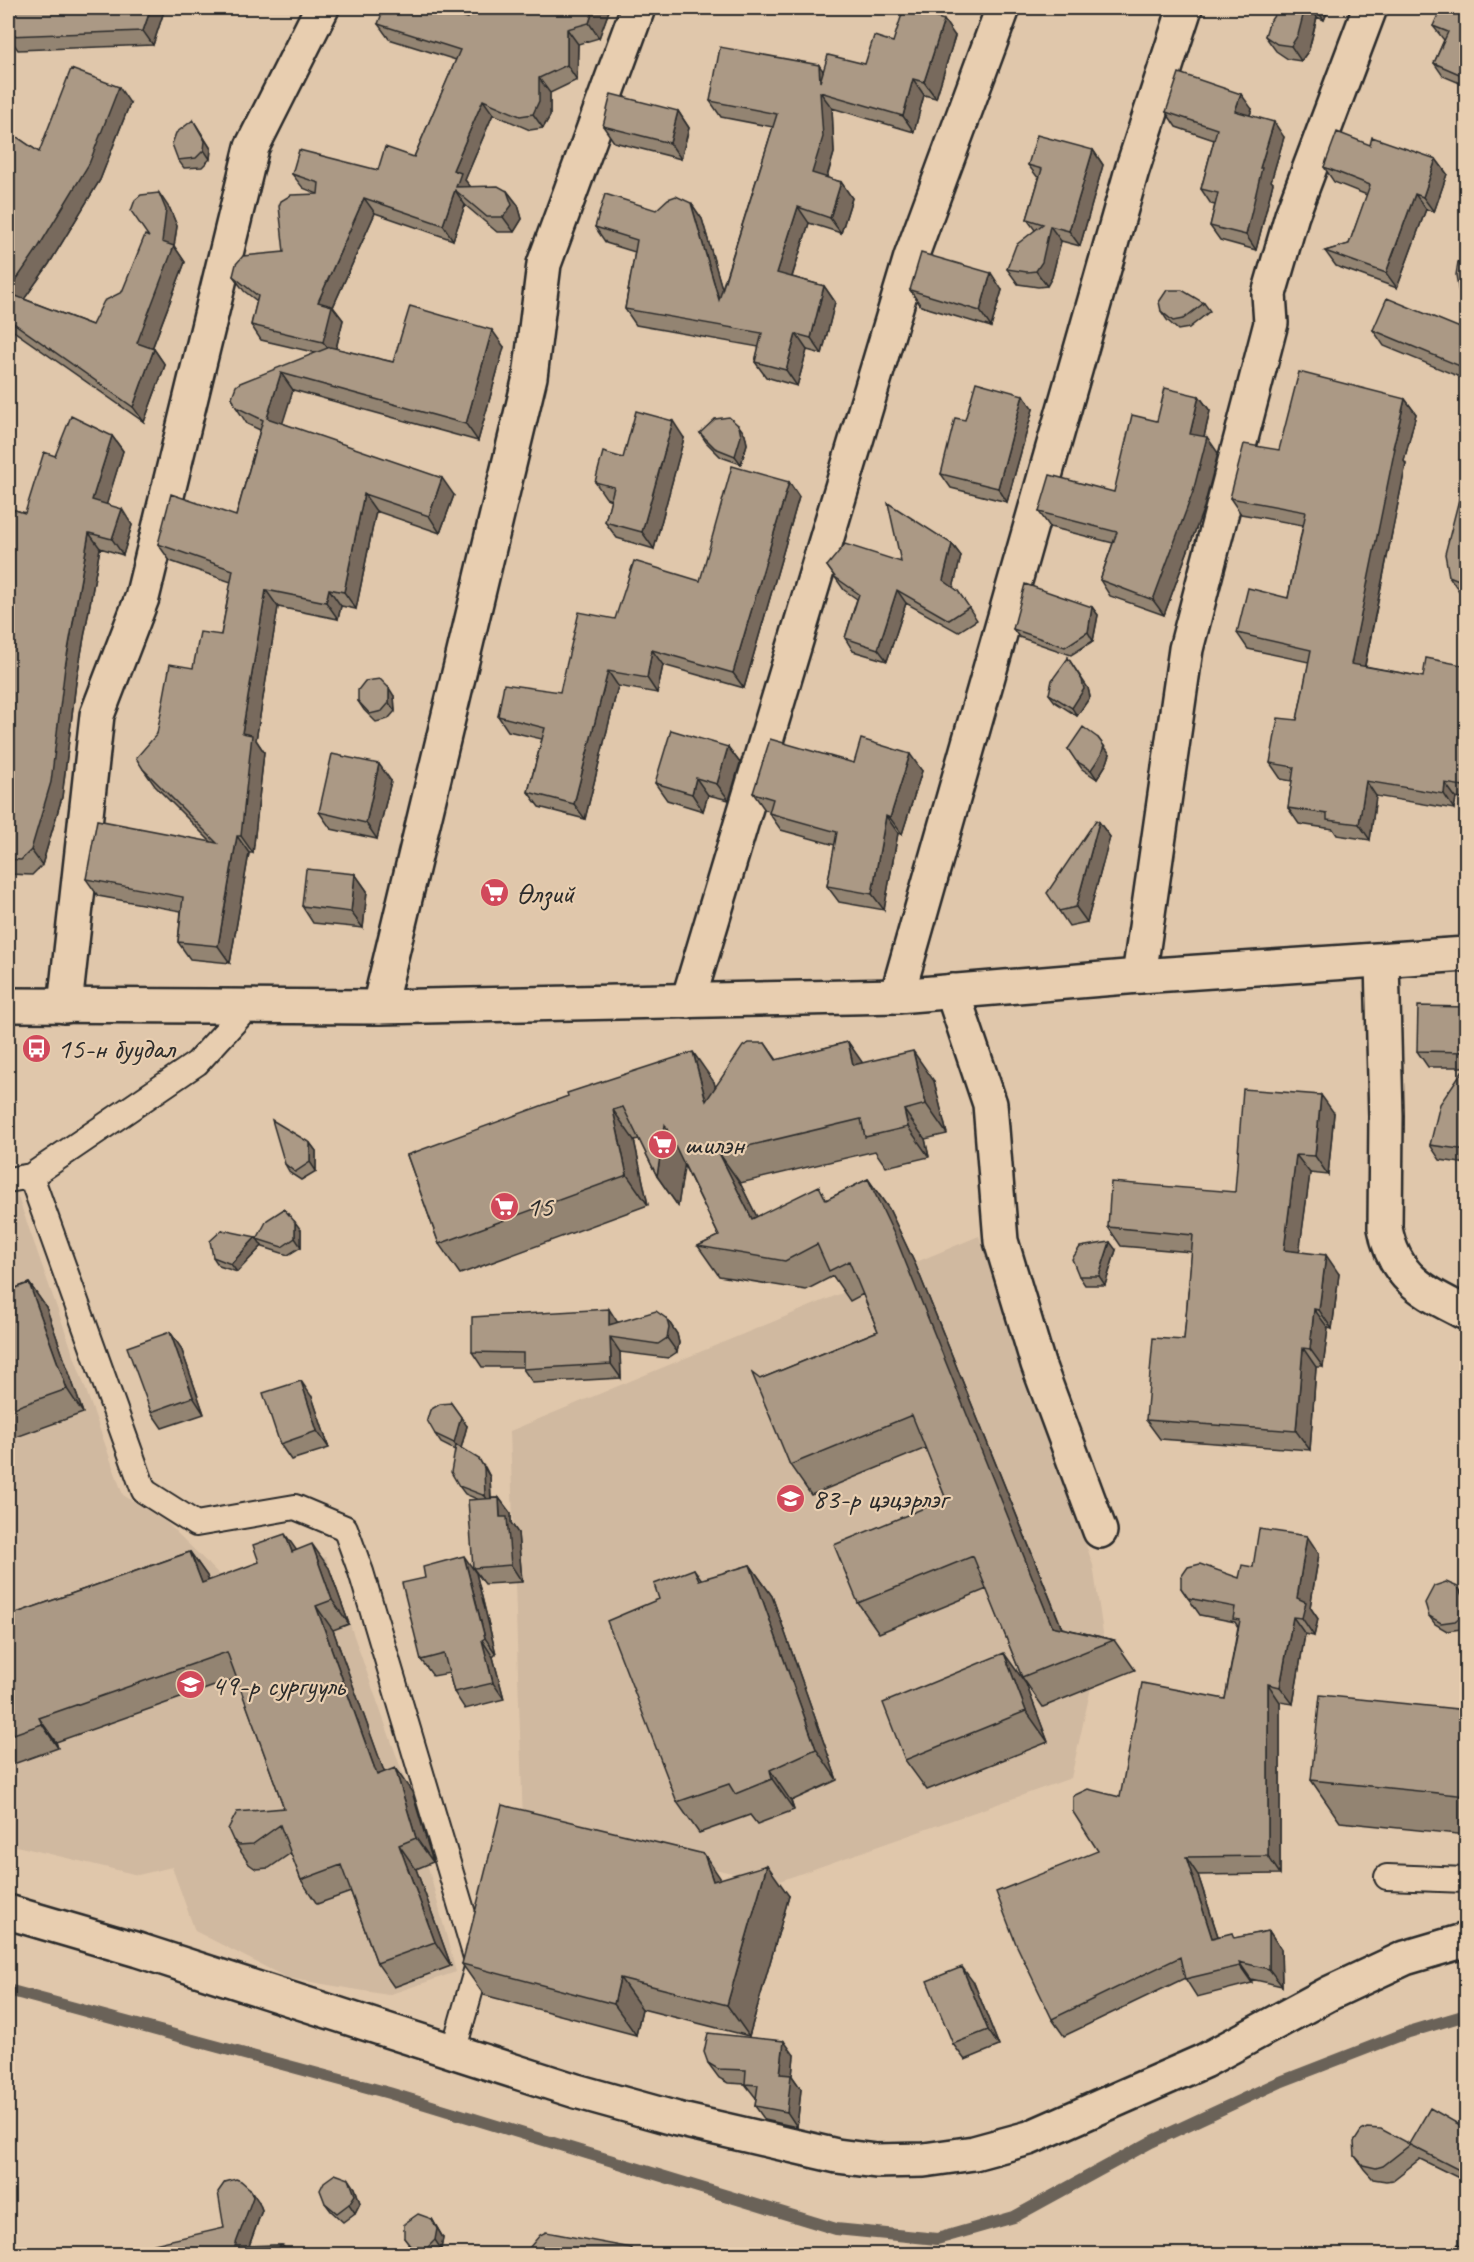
<svg xmlns="http://www.w3.org/2000/svg" width="1474" height="2262" font-family="Caveat,sans-serif">
<style>
.built{fill:#d0b9a0}
.lines{fill:none;stroke-linecap:round;stroke-linejoin:round}
.stream{stroke:#6b6258;stroke-width:12}
.lane-casing{stroke:#2b2b2b;stroke-width:28}
.street-casing{stroke:#2b2b2b;stroke-width:38}
.secondary-casing{stroke:#2b2b2b;stroke-width:38}
.lane{stroke:#e8ceb0;stroke-width:24}
.street{stroke:#e8ceb0;stroke-width:33}
.secondary{stroke:#e8ceb0;stroke-width:33}
.wall{fill:#938472;stroke:#2b2b2b;stroke-width:1.5}
.shaded-wall{fill:#786b5d;stroke:#2b2b2b;stroke-width:1.5}
.building{fill:#ab9985;stroke:#2b2b2b;stroke-width:1.5}
.labels{text-anchor:middle;dominant-baseline:central;stroke-width:4.5;stroke-linejoin:round;paint-order:stroke}
.poi-label{font-size:30px;fill:#2b2b2b;stroke:#e8ceb0;text-anchor:start}
</style>
<rect width="100%" height="100%" fill="#e0c7ab"/>
<filter id="ink" filterUnits="userSpaceOnUse"><feTurbulence type="fractalNoise" baseFrequency=".0167" numOctaves="2"/><feDisplacementMap in="SourceGraphic" scale="12" xChannelSelector="R" yChannelSelector="G"/><feConvolveMatrix kernelMatrix="1 2 1 2 8 2 1 2 1" color-interpolation-filters="sRGB"/></filter>
<g filter="url(#ink)">
<path class="built" d="M 14,1186 L 123,1495 L 166,1522 L 235,1590 L 326,1557 L 405,1780 L 456,1972 L 388,1995 L 287,1978 L 195,1931 L 172,1867 L 138,1875 L 8,1844 L 8,1188 Z
M 979,1236 L 1093,1565 L 1103,1633 L 1071,1778 L 774,1883 L 523,1824 L 510,1431 Z"/>
<g class="lines">
<path class="stream" d="M 8,1990 L 389,2093 L 836,2229 L 937,2239 L 1014,2217 L 1151,2142 L 1280,2082 L 1409,2032 L 1466,2015"/>
<defs>
<path id="lane" d="M 31,1176 L 144,1491 L 196,1524 L 295,1507 L 345,1528 L 361,1572 L 478,1964 L 453,2052
M 8,1180 L 31,1176 L 197,1063 L 248,1007
M 1387,1877 L 1466,1880"/>
<path id="street" d="M 1382,962 L 1386,1116 L 1385,1228 C 1394,1278 1424,1292 1466,1313
M 1139,976 L 1186,649 L 1271,323 L 1269,294 L 1292,215 L 1370,8
M 952,991 L 990,1104 L 1001,1241 L 1038,1364 L 1100,1531
M 897,996 L 1132,170 L 1185,8
M 688,1001 L 911,257 L 1003,8
M 65,1006 L 97,715 L 142,598 L 252,147 L 322,8
M 379,1007 L 530,377 L 544,264 L 638,8
M 8,1912 L 138,1950 L 576,2091 L 677,2119 L 837,2156 L 876,2161 L 924,2160 L 974,2153 L 1029,2138 L 1204,2061 L 1330,1993 L 1405,1958 L 1466,1940"/>
<path id="secondary" d="M 8,1005 L 379,1007 L 897,996 L 1139,976 L 1466,954"/>
</defs>
<use href="#lane" class="lane-casing"/>
<use href="#street" class="street-casing"/>
<use href="#secondary" class="secondary-casing"/>
<use href="#lane" class="lane"/>
<use href="#street" class="street"/>
<use href="#secondary" class="secondary"/>
</g>
<path class="wall" d="M 165,8 L 153,45 L 18,50 L 8,36 Z
M 472,8 L 610,8 L 599,38 L 578,44 L 577,80 L 550,93 L 550,116 L 543,128 L 530,130 L 493,114 L 465,180 L 470,187 L 507,191 L 518,205 L 522,219 L 514,232 L 497,232 L 465,205 L 453,240 L 375,213 L 333,307 L 343,320 L 336,349 L 393,362 L 504,347 L 478,441 L 293,390 L 282,423 L 454,495 L 440,533 L 376,511 L 356,609 L 341,606 L 338,619 L 278,607 L 256,740 L 264,752 L 253,853 L 249,853 L 230,963 L 190,959 L 178,942 L 181,911 L 98,896 L 86,879 L 211,842 L 155,786 L 143,769 L 157,734 L 193,668 L 221,635 L 231,582 L 170,561 L 158,544 L 236,516 L 260,430 L 247,424 L 236,407 L 232,397 L 317,353 L 261,340 L 251,325 L 257,301 L 244,291 L 233,276 L 284,252 L 318,194 L 303,188 L 292,174 L 378,170 L 414,157 L 456,60 L 389,39 L 378,24 L 468,18 Z
M 1279,8 L 1329,8 L 1324,20 L 1317,17 L 1309,50 L 1301,61 L 1288,59 L 1276,51 L 1265,36 Z
M 1467,8 L 1467,86 L 1443,76 L 1434,63 L 1444,40 L 1433,26 Z
M 955,36 L 936,98 L 924,95 L 914,132 L 832,108 L 834,153 L 827,178 L 841,182 L 852,198 L 841,233 L 809,223 L 792,277 L 824,286 L 835,302 L 822,354 L 807,350 L 797,386 L 766,377 L 755,362 L 759,347 L 636,325 L 625,309 L 635,252 L 606,243 L 595,227 L 656,210 L 691,203 L 702,219 L 722,289 L 773,127 L 721,117 L 710,101 L 823,71 L 865,64 L 893,42 Z
M 130,103 L 100,180 L 49,264 L 24,299 L 92,325 L 122,292 L 149,237 L 170,209 L 177,226 L 174,246 L 185,262 L 152,349 L 154,349 L 165,365 L 144,422 L 8,327 L 8,131 L 39,152 Z
M 1252,109 L 1250,115 L 1284,137 L 1271,181 L 1273,183 L 1256,250 L 1220,240 L 1210,226 L 1215,205 L 1211,204 L 1201,189 L 1214,140 L 1176,127 L 1166,112 Z
M 678,111 L 689,128 L 681,159 L 614,142 L 603,126 Z
M 193,120 L 211,149 L 210,159 L 202,167 L 184,168 L 178,160 Z
M 1370,145 L 1436,159 L 1447,174 L 1434,212 L 1426,209 L 1397,288 L 1336,266 L 1325,251 L 1349,244 L 1367,195 L 1334,182 L 1324,167 Z
M 1093,150 L 1103,165 L 1080,246 L 1061,241 L 1052,277 L 1047,286 L 1038,287 L 1018,284 L 1007,269 L 1035,230 L 1027,219 L 1039,179 L 1028,165 Z
M 1467,260 L 1467,380 L 1384,346 L 1373,330 L 1465,330 Z
M 910,290 L 1002,290 L 991,327 L 921,306 Z
M 1204,303 L 1210,311 L 1189,328 L 1178,330 L 1167,320 L 1161,311 Z
M 1199,396 L 1210,411 L 1204,437 L 1218,453 L 1204,507 L 1164,615 L 1110,596 L 1100,580 L 1113,543 L 1050,527 L 1039,512 L 1114,492 L 1157,421 Z
M 1405,399 L 1416,414 L 1404,461 L 1406,464 L 1365,666 L 1423,677 L 1467,666 L 1467,800 L 1456,798 L 1454,809 L 1376,796 L 1370,840 L 1337,835 L 1333,829 L 1299,824 L 1288,808 L 1292,781 L 1281,779 L 1270,763 L 1297,720 L 1309,662 L 1248,649 L 1237,633 L 1288,598 L 1303,525 L 1241,514 L 1230,498 L 1279,450 Z
M 1033,409 L 1007,502 L 951,488 L 941,474 L 965,420 Z
M 700,433 L 745,434 L 747,444 L 741,464 L 721,457 L 706,442 Z
M 112,436 L 123,451 L 106,505 L 132,525 L 123,555 L 100,548 L 76,682 L 62,797 L 42,865 L 32,875 L 8,874 L 8,508 L 25,513 L 55,456 Z
M 684,438 L 654,549 L 617,538 L 605,522 L 611,500 L 606,498 L 595,482 L 623,458 Z
M 1467,468 L 1467,594 L 1459,591 L 1449,576 Z
M 789,482 L 799,497 L 744,688 L 663,665 L 657,693 L 618,686 L 585,819 L 539,807 L 528,792 L 542,739 L 508,731 L 498,716 L 560,692 L 615,619 L 700,581 Z
M 952,544 L 961,556 L 953,588 L 958,591 L 977,620 L 958,632 L 906,603 L 887,661 L 853,651 L 845,638 L 857,599 L 844,590 L 827,566 L 901,562 Z
M 1092,607 L 1098,615 L 1093,641 L 1071,655 L 1019,637 L 1013,629 Z
M 1088,688 L 1090,697 L 1077,716 L 1055,702 L 1049,694 Z
M 394,696 L 395,711 L 388,719 L 376,722 L 364,710 L 358,701 Z
M 728,747 L 740,763 L 729,800 L 708,795 L 703,811 L 667,800 L 655,783 Z
M 1068,749 L 1110,754 L 1107,763 L 1097,779 L 1082,769 Z
M 854,763 L 922,771 L 902,834 L 898,833 L 884,910 L 839,902 L 827,886 L 835,845 L 781,830 L 769,813 L 770,811 L 765,810 L 753,793 Z
M 391,781 L 377,839 L 331,829 L 319,812 Z
M 1099,822 L 1110,837 L 1087,922 L 1069,926 L 1059,911 Z
M 355,874 L 367,891 L 363,928 L 313,923 L 302,906 Z
M 1467,1007 L 1467,1164 L 1440,1160 L 1430,1145 L 1464,1067 L 1428,1067 L 1417,1051 Z
M 848,1042 L 862,1063 L 934,1081 L 947,1134 L 925,1139 L 929,1157 L 886,1167 L 875,1151 L 740,1183 L 757,1217 L 828,1199 L 868,1179 L 889,1209 L 916,1266 L 1062,1628 L 1114,1640 L 1135,1670 L 1043,1707 L 1022,1677 L 987,1589 L 879,1633 L 858,1603 L 946,1499 L 926,1448 L 811,1495 L 790,1465 L 760,1379 L 878,1331 L 863,1294 L 850,1301 L 833,1276 L 806,1290 L 719,1276 L 698,1246 L 719,1236 L 684,1165 L 678,1206 L 657,1176 L 639,1139 L 634,1140 L 648,1205 L 460,1274 L 439,1244 L 407,1155 L 714,1082 L 715,1087 L 765,1043 L 777,1060 Z
M 1334,1113 L 1328,1175 L 1310,1173 L 1299,1252 L 1339,1274 L 1332,1329 L 1328,1328 L 1323,1367 L 1316,1367 L 1310,1450 L 1160,1439 L 1146,1420 L 1184,1340 L 1192,1252 L 1121,1246 L 1108,1227 L 1235,1192 Z
M 310,1143 L 316,1151 L 316,1171 L 301,1180 L 290,1173 L 285,1164 Z
M 301,1230 L 301,1247 L 288,1255 L 263,1247 L 262,1246 L 237,1272 L 219,1266 L 213,1257 L 256,1237 L 257,1238 Z
M 1116,1250 L 1105,1285 L 1085,1285 L 1079,1276 Z
M 29,1283 L 46,1307 L 83,1413 L 8,1440 L 8,1291 Z
M 667,1319 L 677,1334 L 679,1343 L 677,1352 L 668,1358 L 620,1352 L 621,1378 L 533,1383 L 523,1369 L 523,1367 L 482,1367 L 472,1352 L 618,1322 Z
M 170,1332 L 181,1348 L 204,1414 L 162,1428 L 151,1412 Z
M 312,1397 L 329,1448 L 291,1460 L 280,1444 Z
M 467,1426 L 461,1448 L 485,1467 L 490,1477 L 491,1498 L 499,1498 L 511,1514 L 511,1523 L 518,1533 L 522,1582 L 485,1584 L 473,1568 L 477,1499 L 465,1494 L 459,1486 L 455,1450 L 441,1443 L 435,1434 Z
M 297,1550 L 329,1568 L 349,1624 L 333,1630 L 384,1772 L 412,1792 L 433,1862 L 416,1869 L 451,1966 L 394,1987 L 377,1963 L 351,1892 L 317,1904 L 301,1880 L 291,1853 L 269,1868 L 256,1869 L 249,1864 L 233,1840 L 284,1808 L 237,1678 L 56,1742 L 58,1748 L 8,1766 L 8,1616 L 190,1552 L 207,1576 L 208,1581 Z
M 1319,1554 L 1310,1607 L 1318,1619 L 1314,1636 L 1305,1634 L 1293,1704 L 1280,1702 L 1280,1874 L 1198,1875 L 1218,1936 L 1236,1938 L 1269,1931 L 1281,1949 L 1282,1986 L 1251,1979 L 1252,1983 L 1197,1997 L 1185,1978 L 1064,2036 L 1052,2019 L 1098,1851 L 1120,1797 L 1225,1699 L 1238,1627 L 1235,1622 L 1200,1615 L 1181,1588 L 1239,1578 L 1253,1567 Z
M 750,1565 L 772,1596 L 837,1780 L 791,1801 L 794,1810 L 757,1824 L 750,1815 L 699,1833 L 677,1802 L 659,1599 L 694,1569 L 702,1580 Z
M 476,1573 L 496,1654 L 493,1657 L 504,1699 L 465,1709 L 454,1692 L 449,1673 L 433,1676 L 421,1660 Z
M 1464,1595 L 1467,1601 L 1466,1625 L 1461,1629 L 1447,1631 L 1435,1624 L 1429,1616 Z
M 1026,1684 L 1048,1742 L 927,1790 L 905,1760 Z
M 1467,1710 L 1467,1835 L 1340,1822 L 1311,1780 Z
M 789,1896 L 749,2036 L 642,2009 L 636,2035 L 484,1995 L 462,1964 Z
M 974,1983 L 999,2046 L 965,2060 L 953,2044 Z
M 794,2055 L 792,2076 L 801,2089 L 797,2127 L 765,2120 L 755,2106 L 756,2098 L 745,2084 L 728,2083 L 719,2078 L 708,2063 Z
M 1467,2124 L 1467,2182 L 1420,2159 L 1393,2180 L 1386,2181 L 1373,2179 L 1364,2169 L 1355,2156 L 1409,2144 L 1465,2128 Z
M 355,2188 L 360,2203 L 355,2213 L 343,2222 L 331,2211 L 325,2203 Z
M 259,2202 L 262,2210 L 249,2246 L 282,2245 L 289,2254 L 148,2254 L 156,2253 L 224,2228 Z
M 432,2219 L 443,2238 L 441,2249 L 435,2254 L 417,2254 L 404,2238 Z"/>
<path class="shaded-wall" d="M 151,8 L 165,8 L 153,45 L 143,31 Z
M 594,8 L 610,8 L 599,38 L 589,23 Z
M 1305,8 L 1311,8 L 1317,17 L 1309,50 L 1301,61 L 1291,46 Z
M 1315,8 L 1329,8 L 1324,20 Z
M 944,20 L 955,36 L 936,98 L 924,82 Z
M 567,29 L 578,44 L 577,80 L 567,65 Z
M 819,65 L 830,81 L 820,82 Z
M 539,78 L 550,93 L 550,116 L 543,128 L 533,114 Z
M 913,79 L 924,95 L 914,132 L 903,116 Z
M 119,87 L 130,103 L 100,180 L 49,264 L 18,308 L 8,294 L 8,292 Z
M 820,92 L 832,108 L 834,153 L 823,189 L 812,173 Z
M 1241,94 L 1252,109 L 1246,126 L 1235,111 Z
M 483,100 L 493,114 L 465,180 L 471,187 L 456,187 L 453,170 Z
M 678,111 L 689,128 L 681,159 L 670,143 Z
M 193,120 L 211,149 L 210,159 L 204,150 Z
M 1274,122 L 1284,137 L 1271,181 L 1273,183 L 1256,250 L 1246,235 L 1260,168 Z
M 1093,150 L 1103,165 L 1080,246 L 1069,231 Z
M 1436,159 L 1447,174 L 1434,212 L 1423,197 Z
M 841,182 L 852,198 L 841,233 L 830,218 Z
M 455,190 L 465,205 L 453,240 L 443,225 Z
M 507,191 L 518,205 L 522,219 L 514,232 L 503,217 Z
M 159,193 L 170,209 L 177,226 L 174,246 L 185,262 L 148,359 L 137,343 L 162,242 Z
M 1415,194 L 1426,209 L 1397,288 L 1386,273 Z
M 364,198 L 375,213 L 333,307 L 343,320 L 334,356 L 323,342 L 318,302 Z
M 691,203 L 702,219 L 730,316 L 719,300 Z
M 798,207 L 809,223 L 788,289 L 777,273 Z
M 1050,226 L 1061,241 L 1052,277 L 1047,286 L 1036,271 Z
M 991,273 L 1002,290 L 991,327 L 980,311 Z
M 824,286 L 835,302 L 822,354 L 811,338 Z
M 492,330 L 504,347 L 478,441 L 466,424 Z
M 796,334 L 807,350 L 797,386 L 786,370 Z
M 154,349 L 165,365 L 144,422 L 133,407 Z
M 281,373 L 293,390 L 279,435 L 267,418 Z
M 1023,395 L 1033,409 L 1007,502 L 998,488 Z
M 1199,396 L 1210,411 L 1201,449 L 1190,434 Z
M 1405,399 L 1416,414 L 1404,461 L 1406,464 L 1362,679 L 1351,664 L 1393,448 Z
M 673,421 L 684,438 L 654,549 L 642,532 Z
M 739,426 L 745,434 L 747,444 L 741,464 L 735,456 Z
M 112,436 L 123,451 L 103,516 L 92,500 Z
M 1207,437 L 1218,453 L 1204,507 L 1164,615 L 1153,600 Z
M 442,478 L 454,495 L 440,533 L 429,516 Z
M 789,482 L 799,497 L 744,688 L 733,673 Z
M 364,494 L 376,511 L 356,609 L 344,592 Z
M 122,509 L 132,525 L 123,555 L 112,539 Z
M 89,533 L 100,548 L 76,682 L 62,797 L 42,865 L 31,850 L 65,667 Z
M 952,544 L 961,556 L 952,593 L 943,580 Z
M 329,589 L 341,606 L 338,619 L 326,602 Z
M 266,590 L 278,607 L 256,740 L 264,752 L 253,853 L 241,836 L 242,733 Z
M 897,590 L 906,603 L 887,661 L 878,649 Z
M 1092,607 L 1098,615 L 1093,641 L 1088,632 Z
M 652,650 L 663,665 L 657,693 L 647,678 Z
M 1068,658 L 1088,688 L 1090,697 L 1077,716 L 1072,708 Z
M 608,671 L 618,686 L 585,819 L 574,804 Z
M 389,688 L 394,696 L 395,711 L 389,703 Z
M 1098,738 L 1110,754 L 1107,763 L 1097,779 L 1091,770 Z
M 728,747 L 740,763 L 729,800 L 717,784 Z
M 910,754 L 922,771 L 902,834 L 890,818 Z
M 379,764 L 391,781 L 377,839 L 366,823 Z
M 1467,767 L 1467,790 L 1463,786 Z
M 696,778 L 708,795 L 703,811 L 692,794 Z
M 1366,781 L 1376,796 L 1370,840 L 1359,824 Z
M 1445,783 L 1456,798 L 1454,809 L 1444,794 Z
M 886,816 L 898,833 L 884,910 L 872,894 Z
M 1099,822 L 1110,837 L 1087,922 L 1076,907 Z
M 237,836 L 249,853 L 230,963 L 218,946 Z
M 355,874 L 367,891 L 363,928 L 351,912 Z
M 848,1042 L 869,1072 L 853,1065 Z
M 913,1051 L 934,1081 L 947,1134 L 926,1104 Z
M 693,1052 L 714,1082 L 727,1131 L 706,1101 Z
M 1321,1095 L 1334,1113 L 1328,1175 L 1315,1156 Z
M 613,1110 L 634,1140 L 648,1205 L 627,1175 Z
M 904,1110 L 925,1139 L 929,1157 L 908,1127 Z
M 665,1125 L 686,1155 L 678,1206 L 657,1176 Z
M 310,1143 L 316,1151 L 316,1171 L 310,1162 Z
M 719,1153 L 740,1183 L 773,1249 L 752,1219 Z
M 1296,1155 L 1310,1173 L 1297,1269 L 1284,1250 Z
M 868,1179 L 889,1209 L 916,1266 L 1073,1656 L 1052,1626 Z
M 295,1222 L 301,1230 L 301,1247 L 295,1238 Z
M 256,1237 L 262,1246 L 237,1272 L 231,1264 Z
M 1110,1242 L 1116,1250 L 1105,1285 L 1099,1276 Z
M 1326,1255 L 1339,1274 L 1332,1329 L 1319,1310 Z
M 29,1283 L 46,1307 L 83,1413 L 67,1389 Z
M 609,1309 L 618,1323 L 609,1325 Z
M 1314,1309 L 1328,1328 L 1323,1367 L 1310,1349 Z
M 667,1319 L 677,1334 L 679,1343 L 677,1352 L 667,1338 Z
M 170,1332 L 181,1348 L 204,1414 L 193,1397 Z
M 610,1337 L 620,1352 L 621,1378 L 611,1364 Z
M 1303,1348 L 1316,1367 L 1310,1450 L 1296,1431 Z
M 301,1381 L 312,1397 L 329,1448 L 317,1431 Z
M 451,1403 L 467,1426 L 460,1452 L 454,1443 Z
M 479,1459 L 490,1477 L 491,1505 L 485,1496 Z
M 499,1498 L 511,1514 L 511,1523 L 518,1533 L 522,1582 L 511,1565 L 500,1517 Z
M 285,1534 L 302,1558 L 292,1552 Z
M 1307,1536 L 1319,1554 L 1310,1607 L 1318,1619 L 1314,1636 L 1302,1618 L 1297,1598 Z
M 312,1544 L 329,1568 L 349,1624 L 332,1600 Z
M 190,1552 L 207,1576 L 218,1607 L 202,1583 Z
M 464,1556 L 476,1573 L 496,1654 L 485,1638 Z
M 750,1565 L 772,1596 L 837,1780 L 816,1749 Z
M 1458,1587 L 1467,1601 L 1466,1625 L 1461,1616 Z
M 316,1606 L 333,1630 L 394,1799 L 377,1775 Z
M 1293,1617 L 1305,1634 L 1293,1704 L 1280,1687 Z
M 482,1640 L 493,1657 L 504,1699 L 493,1683 Z
M 1004,1653 L 1026,1684 L 1048,1742 L 1026,1711 Z
M 1268,1684 L 1280,1702 L 1280,1874 L 1268,1856 Z
M 39,1718 L 56,1742 L 58,1748 L 42,1724 Z
M 395,1768 L 412,1792 L 433,1862 L 416,1838 Z
M 770,1770 L 791,1801 L 794,1810 L 772,1779 Z
M 399,1845 L 416,1869 L 451,1966 L 435,1942 Z
M 704,1854 L 725,1885 L 713,1881 Z
M 1186,1857 L 1198,1875 L 1224,1955 L 1212,1938 Z
M 767,1865 L 789,1896 L 749,2036 L 727,2005 Z
M 1269,1931 L 1281,1949 L 1282,1986 L 1269,1969 Z
M 1239,1962 L 1251,1979 L 1252,1983 L 1240,1966 Z
M 962,1967 L 974,1983 L 999,2046 L 988,2030 Z
M 620,1978 L 642,2009 L 636,2035 L 614,2004 Z
M 784,2041 L 794,2055 L 792,2076 L 801,2089 L 797,2127 L 787,2112 L 780,2074 Z
M 349,2179 L 355,2188 L 360,2203 L 355,2213 L 349,2204 Z
M 250,2189 L 259,2202 L 262,2210 L 246,2254 L 235,2246 Z
M 432,2219 L 443,2238 L 441,2249 L 435,2240 Z"/>
<path class="building" d="M 17,8 L 151,8 L 143,31 L 8,36 Z
M 384,8 L 434,8 L 468,18 L 472,8 L 594,8 L 589,23 L 567,29 L 567,65 L 539,78 L 539,101 L 533,114 L 520,116 L 483,100 L 453,170 L 461,173 L 456,187 L 498,186 L 507,191 L 512,205 L 503,217 L 487,217 L 455,190 L 443,225 L 364,198 L 318,302 L 332,306 L 323,342 L 251,325 L 258,296 L 233,276 L 236,264 L 243,256 L 284,252 L 279,206 L 281,201 L 291,195 L 318,194 L 319,183 L 292,174 L 299,150 L 378,170 L 385,147 L 414,157 L 460,50 L 378,24 Z
M 904,8 L 944,20 L 924,82 L 913,79 L 903,116 L 820,92 L 823,137 L 812,173 L 841,182 L 830,218 L 798,207 L 777,273 L 824,286 L 811,338 L 796,334 L 786,370 L 755,362 L 762,333 L 625,309 L 637,240 L 595,227 L 605,194 L 656,210 L 668,199 L 676,196 L 691,203 L 719,300 L 777,114 L 710,101 L 720,47 L 819,65 L 820,82 L 828,55 L 865,64 L 874,36 L 893,42 Z
M 1279,8 L 1305,8 L 1298,35 L 1291,46 L 1277,44 L 1265,36 L 1269,23 Z
M 1441,8 L 1467,8 L 1467,71 L 1464,76 L 1434,63 L 1448,32 L 1433,26 Z
M 71,69 L 119,87 L 89,164 L 38,248 L 8,292 L 8,131 L 39,152 Z
M 1179,73 L 1241,94 L 1235,111 L 1274,122 L 1260,168 L 1262,168 L 1246,235 L 1210,226 L 1218,193 L 1201,189 L 1217,129 L 1166,112 Z
M 611,94 L 678,111 L 670,143 L 603,126 Z
M 193,120 L 205,141 L 204,150 L 196,158 L 178,160 L 172,144 L 176,133 Z
M 1337,132 L 1370,145 L 1372,137 L 1436,159 L 1423,197 L 1415,194 L 1386,273 L 1325,251 L 1349,244 L 1370,185 L 1324,167 Z
M 1037,135 L 1093,150 L 1069,231 L 1050,226 L 1042,262 L 1036,271 L 1027,272 L 1007,269 L 1016,245 L 1043,224 L 1027,219 L 1042,169 L 1028,165 Z
M 159,193 L 166,210 L 162,242 L 174,246 L 137,343 L 154,349 L 133,407 L 8,319 L 8,293 L 92,325 L 104,301 L 122,292 L 145,235 L 149,237 L 131,211 L 135,200 L 141,195 Z
M 921,253 L 991,273 L 980,311 L 910,290 Z
M 1467,260 L 1467,369 L 1373,330 L 1387,298 L 1465,330 L 1456,275 L 1458,262 Z
M 1167,290 L 1182,290 L 1204,303 L 1183,319 L 1173,321 L 1161,311 L 1159,302 Z
M 410,306 L 492,330 L 466,424 L 281,373 L 267,418 L 442,478 L 429,516 L 364,494 L 344,592 L 329,589 L 326,602 L 266,590 L 242,733 L 252,735 L 241,836 L 237,836 L 218,946 L 178,942 L 183,897 L 86,879 L 97,820 L 217,843 L 143,769 L 136,758 L 157,734 L 170,664 L 193,668 L 200,632 L 221,635 L 233,570 L 158,544 L 171,494 L 236,516 L 263,420 L 236,407 L 232,397 L 236,386 L 240,383 L 330,347 L 393,362 Z
M 1299,372 L 1405,399 L 1393,448 L 1395,448 L 1351,664 L 1423,677 L 1426,658 L 1467,666 L 1467,722 L 1466,727 L 1467,727 L 1467,767 L 1463,786 L 1445,783 L 1444,794 L 1366,781 L 1359,824 L 1327,820 L 1327,814 L 1288,808 L 1294,767 L 1270,763 L 1278,718 L 1297,720 L 1311,650 L 1237,633 L 1248,588 L 1288,598 L 1306,512 L 1230,498 L 1244,444 L 1279,450 Z
M 976,382 L 1023,395 L 998,488 L 941,474 L 955,418 L 965,420 Z
M 1165,388 L 1199,396 L 1190,434 L 1207,437 L 1193,492 L 1153,600 L 1100,580 L 1117,532 L 1039,512 L 1050,475 L 1114,492 L 1132,415 L 1157,421 Z
M 636,411 L 673,421 L 642,532 L 605,522 L 614,487 L 595,482 L 603,452 L 623,458 Z
M 71,416 L 112,436 L 92,500 L 122,509 L 112,539 L 89,533 L 65,667 L 51,782 L 31,850 L 21,860 L 8,859 L 8,578 L 9,569 L 8,568 L 8,508 L 25,513 L 44,452 L 55,456 Z
M 729,417 L 739,426 L 741,436 L 735,456 L 715,448 L 700,433 L 715,419 Z
M 732,466 L 789,482 L 733,673 L 652,650 L 647,678 L 608,671 L 574,804 L 528,792 L 545,728 L 498,716 L 504,684 L 560,692 L 579,612 L 615,619 L 634,561 L 700,581 Z
M 1467,468 L 1467,583 L 1466,583 L 1449,576 L 1445,554 Z
M 888,503 L 952,544 L 943,580 L 958,591 L 969,607 L 949,620 L 897,590 L 878,649 L 845,638 L 859,594 L 835,577 L 827,566 L 845,544 L 901,562 Z
M 1025,584 L 1092,607 L 1088,632 L 1065,647 L 1013,629 Z
M 1068,658 L 1082,680 L 1084,689 L 1072,708 L 1049,694 L 1052,680 Z
M 380,679 L 389,688 L 389,703 L 382,711 L 370,714 L 358,701 L 358,690 L 365,681 Z
M 1083,727 L 1098,738 L 1104,746 L 1101,755 L 1091,770 L 1076,761 L 1068,749 Z
M 671,730 L 728,747 L 717,784 L 696,778 L 692,794 L 655,783 Z
M 770,739 L 854,763 L 861,739 L 910,754 L 890,818 L 886,816 L 872,894 L 827,886 L 837,832 L 769,813 L 773,799 L 753,793 Z
M 332,754 L 379,764 L 366,823 L 319,812 Z
M 1096,820 L 1099,822 L 1076,907 L 1059,911 L 1047,893 Z
M 306,869 L 355,874 L 351,912 L 302,906 Z
M 1418,1006 L 1467,1007 L 1467,1052 L 1417,1051 Z
M 848,1042 L 853,1065 L 913,1051 L 926,1104 L 904,1110 L 908,1127 L 865,1137 L 861,1119 L 719,1153 L 752,1219 L 819,1186 L 826,1200 L 868,1179 L 895,1236 L 1052,1626 L 1114,1640 L 1022,1677 L 973,1556 L 858,1603 L 834,1545 L 946,1499 L 912,1415 L 790,1465 L 752,1373 L 760,1379 L 878,1331 L 849,1261 L 829,1271 L 817,1244 L 785,1261 L 698,1246 L 719,1236 L 665,1125 L 657,1176 L 623,1107 L 613,1110 L 627,1175 L 439,1244 L 407,1155 L 568,1096 L 567,1093 L 693,1052 L 706,1101 L 743,1046 L 749,1043 L 765,1043 L 776,1060 Z
M 1467,1064 L 1467,1150 L 1430,1145 L 1440,1104 Z
M 1243,1089 L 1321,1095 L 1315,1156 L 1296,1155 L 1284,1250 L 1326,1255 L 1319,1310 L 1314,1309 L 1310,1349 L 1303,1348 L 1296,1431 L 1146,1420 L 1153,1338 L 1184,1340 L 1193,1235 L 1108,1227 L 1111,1182 L 1235,1192 Z
M 272,1120 L 310,1143 L 310,1162 L 295,1172 L 285,1164 Z
M 284,1209 L 295,1222 L 295,1238 L 282,1247 L 257,1239 L 267,1220 Z
M 222,1230 L 256,1237 L 231,1264 L 213,1257 L 210,1241 Z
M 1110,1242 L 1099,1276 L 1079,1276 L 1072,1259 L 1080,1247 Z
M 29,1283 L 67,1389 L 8,1410 L 8,1291 Z
M 609,1309 L 609,1325 L 656,1311 L 667,1319 L 669,1328 L 667,1338 L 658,1344 L 610,1337 L 611,1364 L 523,1369 L 523,1353 L 472,1352 L 472,1317 Z
M 170,1332 L 193,1397 L 151,1412 L 127,1347 Z
M 301,1381 L 317,1431 L 280,1444 L 263,1393 Z
M 451,1403 L 461,1417 L 454,1443 L 435,1434 L 427,1420 L 430,1410 L 440,1404 Z
M 456,1445 L 479,1459 L 484,1468 L 485,1496 L 459,1486 L 451,1472 Z
M 499,1498 L 500,1517 L 507,1517 L 511,1565 L 473,1568 L 468,1500 Z
M 1259,1529 L 1307,1536 L 1297,1598 L 1306,1602 L 1302,1618 L 1293,1617 L 1280,1687 L 1268,1684 L 1268,1856 L 1186,1857 L 1212,1938 L 1232,1933 L 1234,1938 L 1269,1931 L 1269,1969 L 1239,1962 L 1240,1966 L 1185,1979 L 1180,1957 L 1052,2019 L 1016,1944 L 996,1892 L 1098,1851 L 1073,1812 L 1073,1796 L 1088,1789 L 1120,1797 L 1142,1683 L 1225,1699 L 1240,1620 L 1233,1619 L 1235,1607 L 1188,1598 L 1181,1588 L 1181,1577 L 1188,1567 L 1200,1564 L 1239,1578 L 1242,1565 L 1253,1567 Z
M 285,1534 L 292,1552 L 312,1544 L 332,1600 L 316,1606 L 377,1775 L 395,1768 L 416,1838 L 399,1845 L 435,1942 L 377,1963 L 341,1865 L 301,1880 L 280,1825 L 253,1844 L 239,1845 L 233,1840 L 228,1829 L 237,1812 L 284,1808 L 227,1652 L 39,1718 L 42,1724 L 8,1736 L 8,1616 L 190,1552 L 202,1583 L 259,1562 L 253,1545 Z
M 464,1556 L 485,1638 L 482,1640 L 493,1683 L 454,1692 L 444,1654 L 421,1660 L 402,1583 L 425,1578 L 423,1567 Z
M 750,1565 L 816,1749 L 770,1770 L 772,1779 L 735,1794 L 729,1784 L 677,1802 L 607,1621 L 659,1599 L 654,1584 L 694,1569 L 699,1580 Z
M 1446,1582 L 1458,1587 L 1466,1604 L 1461,1616 L 1455,1621 L 1441,1623 L 1429,1616 L 1425,1603 L 1434,1586 Z
M 1004,1653 L 1026,1711 L 905,1760 L 883,1703 Z
M 1320,1695 L 1467,1710 L 1467,1796 L 1311,1780 Z
M 502,1805 L 704,1854 L 713,1881 L 767,1865 L 727,2005 L 620,1978 L 614,2004 L 462,1964 Z
M 962,1967 L 988,2030 L 953,2044 L 927,1981 Z
M 708,2033 L 784,2041 L 780,2074 L 791,2075 L 787,2112 L 755,2106 L 758,2085 L 745,2084 L 746,2070 L 718,2069 L 708,2063 L 704,2052 Z
M 1430,2108 L 1465,2128 L 1467,2124 L 1467,2174 L 1410,2145 L 1383,2166 L 1376,2168 L 1363,2165 L 1355,2156 L 1354,2142 L 1361,2131 L 1367,2128 L 1381,2129 L 1409,2144 Z
M 335,2174 L 349,2179 L 355,2195 L 349,2204 L 337,2213 L 325,2203 L 320,2190 L 324,2182 Z
M 236,2179 L 241,2181 L 250,2189 L 253,2197 L 235,2246 L 282,2245 L 270,2254 L 148,2254 L 156,2253 L 154,2244 L 224,2228 L 218,2192 L 225,2182 Z
M 418,2214 L 432,2219 L 437,2229 L 435,2240 L 427,2248 L 411,2247 L 404,2238 L 404,2224 Z
M 546,2232 L 632,2248 L 631,2252 L 641,2254 L 524,2254 L 540,2235 Z
M 1458,2244 L 1467,2249 L 1467,2254 L 1452,2254 Z"/>
</g>
<defs>
<symbol id="supermarket-disc" viewBox="-11 -11 22 22"><circle r="9.5" fill="#d1495b" stroke="#e8ceb0"/><path d="M-6-5.5h2.5l.6 2H6L4.5 2H-2.5L-4.4-4H-6ZM-1.5 3.2a1.3 1.3 0 1 0 .1 0ZM3 3.2a1.3 1.3 0 1 0 .1 0Z" fill="#fff"/></symbol>
<symbol id="bus-disc" viewBox="-11 -11 22 22"><circle r="9.5" fill="#d1495b" stroke="#e8ceb0"/><path d="M-5-6H5V4H4V6H2V4H-2V6H-4V4H-5ZM-3.5-4V0h7V-4ZM-3.5 1.2v1.5H-2V1.2ZM2 1.2v1.5H3.5V1.2Z" fill="#fff"/></symbol>
<symbol id="school-disc" viewBox="-11 -11 22 22"><circle r="9.5" fill="#d1495b" stroke="#e8ceb0"/><path d="M0-5L7-2L0 1L-7-2ZM-4 1L0 2.5L4 1V4Q0 6-4 4Z" fill="#fff"/></symbol>
</defs>
<g fill-rule="evenodd">
<use href="#supermarket-disc" x="478" y="876" width="33" height="33"/>
<use href="#bus-disc" x="20" y="1032" width="33" height="33"/>
<use href="#supermarket-disc" x="646" y="1128" width="33" height="33"/>
<use href="#supermarket-disc" x="488" y="1190" width="33" height="33"/>
<use href="#school-disc" x="774" y="1482" width="33" height="33"/>
<use href="#school-disc" x="174" y="1668" width="33" height="33"/>
</g>
<g class="labels">
<g class="poi-label">
<text x="516" y="893">Өлзий</text>
<text x="57" y="1048">15-н буудал</text>
<text x="684" y="1144">шилэн</text>
<text x="526" y="1206">15</text>
<text x="812" y="1498">83-р цэцэрлэг</text>
<text x="211" y="1685">49-р сургууль</text>
</g>
</g>
<rect width="1474" height="2262" fill="none" stroke="#e8ceb0" stroke-width="30"/>
<rect x="15" y="15" width="1444" height="2232" fill="none" stroke="#2b2b2b" stroke-width="2" filter="url(#ink)"/>
</svg>
